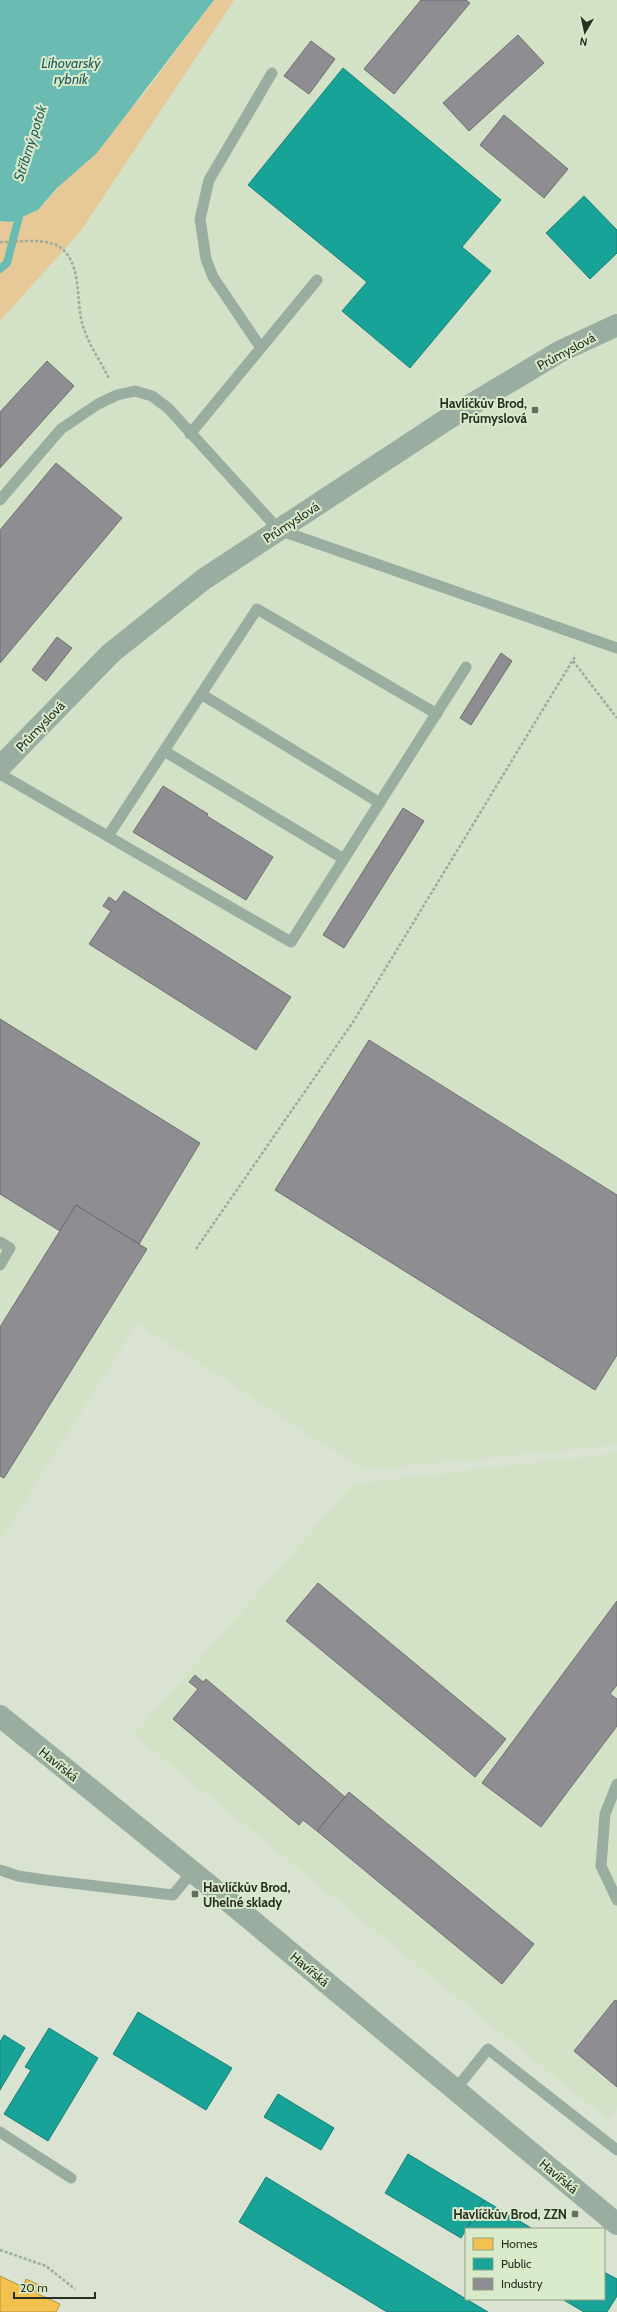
<svg xmlns="http://www.w3.org/2000/svg" width="617" height="2312" font-family="Cabin,sans-serif">
<style>
.built{fill:#d3e2c6}
.green{fill:#e6c996}
.water{fill:#6abcb2}
.homes{fill:#f2c14e;stroke:#b69541}
.public{fill:#17a398;stroke:#1c8075}
.industry{fill:#8d8d92;stroke:#6f7171}
.lines{fill:none;stroke-linecap:round;stroke-linejoin:round}
.stream{stroke:#6abcb2;stroke-width:8}
.path{stroke:#9cab9f;stroke-width:2.5;stroke-dasharray:3 2;stroke-linecap:butt}
.service{stroke:#99ada1;stroke-width:11}
.tertiary{stroke:#99ada1;stroke-width:22}
.poi-dot{fill:#676e60;stroke:#d9eacb;stroke-width:1.5}
.labels{text-anchor:middle;dominant-baseline:central;stroke-width:4;stroke-linejoin:round;paint-order:stroke}
.street-label{font-size:13px;fill:#292f23;stroke:#d9eacb}
.poi-label{font-size:13px;font-weight:bold;fill:#292f23;stroke:#d9eacb;text-anchor:end}
.water-label{font-size:14px;font-style:italic;fill:#215e5a;stroke:#d9eacb}
</style>
<rect width="100%" height="100%" fill="#dae3d2"/>
<path class="built" d="M 234,0 L 617,0 L 617,1445 L 364,1470 L 137,1323 L 0,1541 L 0,321 L 80,232 Z
M 617,1453 L 617,2109 L 608,2120 L 134,1735 L 353,1484 Z"/>
<path class="green" d="M 214,0 L 234,0 L 80,232 L 0,321 L 0,221 L 11,222 L 38,210 L 143,95 Z"/>
<path class="water" d="M 0,0 L 214,0 L 97,153 L 57,188 L 38,210 L 11,222 L 0,221 Z"/>
<path class="homes" d="M 0,2276 L 23,2287 L 26,2279 L 39,2285 L 36,2293 L 60,2304 L 56,2312 L 0,2312 Z"/>
<path class="public" d="M 343,68 L 501,200 L 462,247 L 491,271 L 410,368 L 342,311 L 367,282 L 248,185 Z
M 584,196 L 617,230 L 617,253 L 590,279 L 546,233 Z
M 138,2012 L 232,2068 L 206,2110 L 113,2054 Z
M 49,2028 L 98,2058 L 48,2141 L 4,2114 L 31,2070 L 25,2067 Z
M 4,2035 L 25,2048 L 0,2090 L 0,2042 Z
M 278,2094 L 334,2128 L 321,2150 L 264,2117 Z
M 408,2154 L 484,2200 L 461,2238 L 385,2193 Z
M 266,2177 L 466,2299 L 488,2312 L 387,2312 L 239,2222 Z
M 484,2200 L 533,2229 L 466,2229 Z
M 604,2272 L 617,2279 L 617,2296 L 607,2312 L 584,2312 L 562,2299 L 604,2299 Z"/>
<path class="industry" d="M 421,0 L 466,0 L 470,3 L 394,94 L 364,69 Z
M 518,35 L 544,63 L 469,131 L 443,103 Z
M 311,41 L 335,59 L 309,94 L 284,76 Z
M 504,115 L 568,169 L 544,198 L 480,145 Z
M 47,361 L 74,386 L 0,468 L 0,412 Z
M 56,463 L 122,518 L 0,663 L 0,530 Z
M 57,637 L 72,648 L 46,681 L 32,670 Z
M 501,653 L 512,661 L 471,725 L 460,718 Z
M 163,786 L 208,814 L 207,816 L 273,857 L 246,900 L 133,832 Z
M 403,808 L 424,821 L 344,948 L 323,935 Z
M 124,891 L 291,997 L 256,1050 L 89,944 L 111,911 L 103,906 L 109,897 L 116,902 Z
M 0,1019 L 200,1143 L 139,1244 L 76,1205 L 60,1231 L 0,1194 Z
M 369,1040 L 617,1195 L 617,1355 L 595,1390 L 275,1190 Z
M 76,1205 L 147,1249 L 4,1478 L 0,1476 L 0,1327 Z
M 318,1583 L 506,1739 L 475,1777 L 286,1621 Z
M 617,1601 L 617,1685 L 610,1694 L 617,1699 L 617,1726 L 541,1827 L 482,1783 Z
M 195,1675 L 203,1682 L 206,1679 L 345,1797 L 317,1831 L 303,1820 L 299,1825 L 173,1719 L 198,1689 L 189,1682 Z
M 349,1792 L 534,1944 L 502,1984 L 317,1831 Z
M 615,2000 L 617,2001 L 617,2087 L 574,2051 Z"/>
<g class="lines">
<path class="stream" d="M 0,269 L 7,263 L 21,209"/>
<path class="path" d="M 0,242 C 18,243 41,237 58,246 C 82,260 76,300 82,323 C 87,342 100,361 109,378
M 573,661 L 617,718
M 196,1249 L 353,1022 L 576,655
M 0,2250 L 46,2266 L 75,2289"/>
<path class="service" d="M 261,348 L 213,277 L 206,259 L 200,219 L 209,180 L 272,73
M 190,434 L 317,280
M 0,500 L 61,429 L 98,404 L 117,395 L 135,391 L 152,396 L 168,408 L 279,530 L 617,648
M 201,694 L 380,803
M 164,751 L 344,859
M 0,774 L 291,942 L 466,667
M 108,836 L 257,609 L 437,714
M 0,1242 L 10,1248 L 0,1265
M 617,1784 L 605,1814 L 601,1866 L 617,1900
M 0,1870 L 18,1876 L 45,1880 L 173,1895 L 192,1872
M 455,2090 L 488,2049 L 617,2150
M 0,2132 L 71,2178"/>
<path class="tertiary" d="M 0,767 L 111,653 L 204,579 L 449,418 L 559,352 L 617,325
M 0,1716 L 215,1890 L 617,2224"/>
</g>
<g class="poi-dot">
<rect x="531" y="406" width="8" height="8" rx="2"/>
<rect x="191" y="1890" width="8" height="8" rx="2"/>
<rect x="571" y="2210" width="8" height="8" rx="2"/>
</g>
<g class="labels">
<g class="street-label">
<text transform="translate(566 351) rotate(-28)">Průmyslová</text>
<text transform="translate(291 522) rotate(-33)">Průmyslová</text>
<text transform="translate(40 726) rotate(-46)">Průmyslová</text>
<text transform="translate(59 1764) rotate(39)">Havířská</text>
<text transform="translate(310 1969) rotate(40)">Havířská</text>
<text transform="translate(559 2176) rotate(40)">Havířská</text>
</g>
<g class="poi-label">
<text x="527" y="403">Havlíčkův Brod,<tspan x="527" dy="15">Průmyslová</tspan></text>
<text x="203" y="1887" text-anchor="start">Havlíčkův Brod,<tspan x="203" dy="15">Uhelné sklady</tspan></text>
<text x="567" y="2214">Havlíčkův Brod, ZZN</text>
</g>
<g class="water-label">
<text x="71" y="63">Lihovarský<tspan x="71" dy="16">rybník</tspan></text>
<text transform="translate(30 143) rotate(-72)">Stříbrný potok</text>
</g>
</g>
<rect x="465" y="2228" width="140" height="72" fill="#d9eacb" stroke="#939f88"/>
<rect x="473" y="2238" width="20" height="12" fill="#f2c14e" stroke="#939f88"/>
<text x="501" y="2248" font-size="12" fill="#292f23">Homes</text>
<rect x="473" y="2258" width="20" height="12" fill="#17a398" stroke="#939f88"/>
<text x="501" y="2268" font-size="12" fill="#292f23">Public</text>
<rect x="473" y="2278" width="20" height="12" fill="#8d8d92" stroke="#939f88"/>
<text x="501" y="2288" font-size="12" fill="#292f23">Industry</text>
<g transform="translate(585 32) rotate(189)" stroke="#d9eacb" stroke-width="3" paint-order="stroke">
<path d="M0-3L7 15L0 10L-7 15Z" fill="#292f23"/>
<text y="-6" font-size="11" font-weight="bold" text-anchor="middle" fill="#292f23">N</text>
</g>
<path d="M14 2292v6h81v-6" fill="none" stroke="#292f23" stroke-width="2"/>
<text x="20" y="2292" font-size="12" fill="#292f23" stroke="#d9eacb" stroke-width="3" paint-order="stroke">20 m</text>
</svg>
